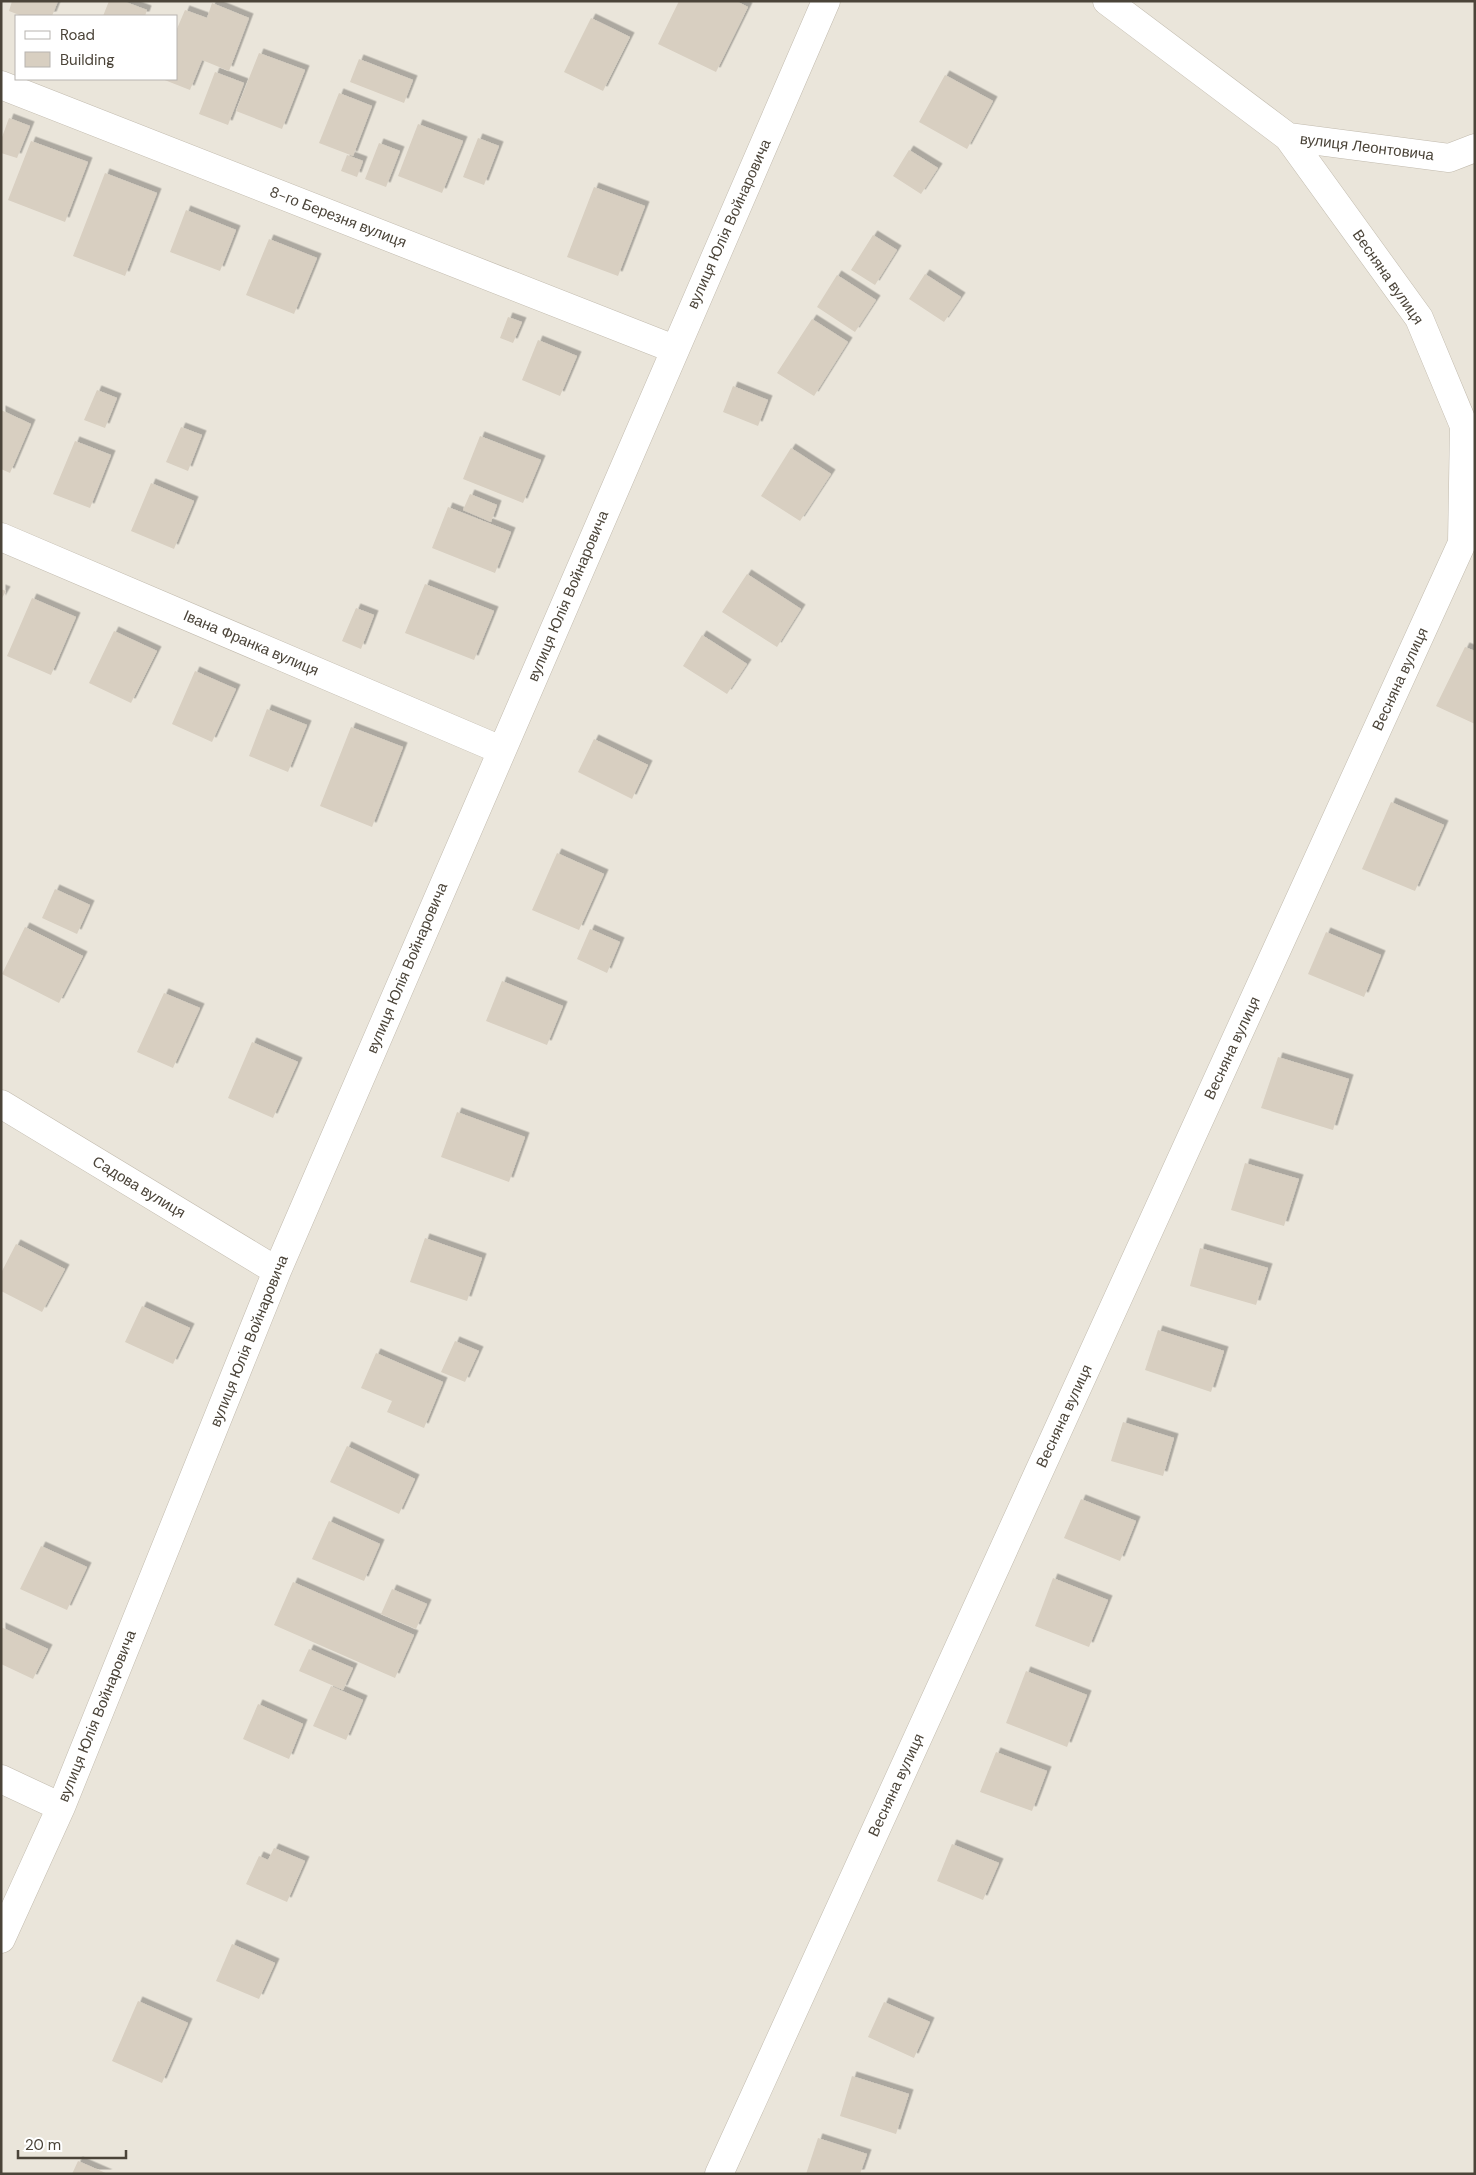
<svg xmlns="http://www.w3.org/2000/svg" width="1476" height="2175" font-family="'DM Sans',sans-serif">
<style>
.residential{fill:#eae5da;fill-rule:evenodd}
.building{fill:#d8cfc1;filter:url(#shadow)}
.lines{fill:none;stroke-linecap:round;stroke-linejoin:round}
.street-casing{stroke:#c2bbae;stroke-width:29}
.street{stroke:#fff;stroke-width:28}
.labels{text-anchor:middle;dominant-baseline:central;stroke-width:4.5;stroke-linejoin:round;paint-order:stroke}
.street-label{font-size:15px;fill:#4b4439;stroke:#fff}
</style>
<defs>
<filter id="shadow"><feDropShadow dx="4.5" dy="-4.5" stdDeviation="0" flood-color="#0004"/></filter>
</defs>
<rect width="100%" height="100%" fill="#f6f3ec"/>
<path class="residential" d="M 1,1 L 1475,1 L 1475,2174 L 1,2174 ZM 16,16 L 176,16 L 176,79 L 16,79 Z"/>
<path class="building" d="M 12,1 L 58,1 L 52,16 L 22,16 L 9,11 Z
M 109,1 L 123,1 L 147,10 L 145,16 L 103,16 Z
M 679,1 L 736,1 L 748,7 L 716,72 L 658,44 Z
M 212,3 L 249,18 L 229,71 L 202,60 L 190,90 L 162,79 L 176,79 L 176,31 L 185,10 L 207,18 Z
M 591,18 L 630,37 L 603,91 L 564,72 Z
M 259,53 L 305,70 L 282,129 L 236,111 Z
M 359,59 L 413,80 L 404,103 L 350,82 Z
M 215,72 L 244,83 L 228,125 L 199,114 Z
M 945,75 L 993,101 L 967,149 L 919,122 Z
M 339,93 L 372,106 L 353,156 L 319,143 Z
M 9,118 L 30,126 L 17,158 L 1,153 L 1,140 Z
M 418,124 L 463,141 L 442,193 L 398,176 Z
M 478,138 L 499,146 L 484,185 L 463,177 Z
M 31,141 L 88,162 L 65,222 L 8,200 Z
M 379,143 L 400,151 L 386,187 L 365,179 Z
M 909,150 L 938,168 L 921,194 L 893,176 Z
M 347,155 L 363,161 L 357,177 L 341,171 Z
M 105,173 L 157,193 L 125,276 L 73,256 Z
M 594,187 L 645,206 L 618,276 L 567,257 Z
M 186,210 L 236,230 L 220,271 L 170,252 Z
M 873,235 L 897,250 L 875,285 L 851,270 Z
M 269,239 L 317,258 L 294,314 L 246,295 Z
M 925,274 L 961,297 L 944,322 L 909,299 Z
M 837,275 L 876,300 L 855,332 L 817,307 Z
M 508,317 L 522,322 L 513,343 L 500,338 Z
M 812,319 L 848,342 L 814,396 L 777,373 Z
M 538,340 L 577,356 L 560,396 L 522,380 Z
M 733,386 L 768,400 L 758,426 L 723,412 Z
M 97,390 L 117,398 L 105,428 L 84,420 Z
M 1,410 L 31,424 L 10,473 L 1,469 Z
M 181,427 L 202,435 L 188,471 L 166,462 Z
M 480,436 L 541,460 L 523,503 L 463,479 Z
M 75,441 L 111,455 L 90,508 L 53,494 Z
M 791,448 L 831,474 L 800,521 L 761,496 Z
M 151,483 L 194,501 L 174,549 L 131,531 Z
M 470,494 L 497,505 L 491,522 L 463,510 Z
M 448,507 L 511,532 L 495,573 L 432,548 Z
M 747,574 L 801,609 L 777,647 L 722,612 Z
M 425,584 L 494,611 L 474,660 L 405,633 Z
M 1,589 L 6,591 L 1,600 Z
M 32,598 L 76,617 L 51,675 L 7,656 Z
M 356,608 L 374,615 L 361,649 L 342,641 Z
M 114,631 L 157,651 L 131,703 L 89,683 Z
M 702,635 L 747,664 L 727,694 L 683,666 Z
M 1465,647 L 1475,651 L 1475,724 L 1436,706 Z
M 195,671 L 236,689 L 212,742 L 172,724 Z
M 267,709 L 307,725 L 288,772 L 249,756 Z
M 351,727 L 403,747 L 372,827 L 320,806 Z
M 594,739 L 648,765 L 632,799 L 578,772 Z
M 1391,802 L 1444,825 L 1415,891 L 1362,869 Z
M 557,853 L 604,874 L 579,930 L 532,910 Z
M 55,889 L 90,905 L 77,934 L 42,918 Z
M 25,927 L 83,956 L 59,1003 L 2,974 Z
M 590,929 L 620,942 L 607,973 L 577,959 Z
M 1326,932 L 1381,955 L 1364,997 L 1308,974 Z
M 502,981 L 563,1006 L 547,1045 L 486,1021 Z
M 164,993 L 200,1008 L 173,1068 L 137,1052 Z
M 252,1042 L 298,1062 L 273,1118 L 228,1098 Z
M 1278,1057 L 1349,1079 L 1333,1130 L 1261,1108 Z
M 457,1112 L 525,1137 L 509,1182 L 441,1157 Z
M 1245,1163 L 1299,1179 L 1284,1226 L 1231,1210 Z
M 425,1238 L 482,1258 L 467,1301 L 410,1282 Z
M 16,1244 L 65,1269 L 42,1312 L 1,1291 L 1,1273 Z
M 1200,1248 L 1268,1268 L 1256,1305 L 1190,1286 Z
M 142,1306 L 190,1328 L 173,1364 L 125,1342 Z
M 1158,1330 L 1224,1351 L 1211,1392 L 1145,1370 Z
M 455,1341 L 479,1351 L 465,1382 L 441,1372 Z
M 376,1353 L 443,1382 L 424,1428 L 387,1412 L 392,1401 L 361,1388 Z
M 1123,1422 L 1174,1438 L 1163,1476 L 1111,1461 Z
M 347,1446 L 415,1479 L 399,1514 L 330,1482 Z
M 1081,1499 L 1136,1521 L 1120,1561 L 1064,1538 Z
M 329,1521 L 380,1544 L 364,1581 L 312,1559 Z
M 41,1546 L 87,1567 L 67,1610 L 20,1589 Z
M 1053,1578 L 1108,1600 L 1089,1647 L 1035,1626 Z
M 293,1582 L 414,1635 L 395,1678 L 274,1625 Z
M 392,1589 L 427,1604 L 416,1629 L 381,1614 Z
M 1,1627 L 48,1649 L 33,1679 L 1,1664 Z
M 309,1649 L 353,1668 L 343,1690 L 299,1671 Z
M 1026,1671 L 1087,1695 L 1067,1747 L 1006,1723 Z
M 331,1686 L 363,1700 L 346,1740 L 313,1726 Z
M 258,1704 L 303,1724 L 289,1759 L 243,1739 Z
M 996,1752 L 1047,1771 L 1032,1811 L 980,1792 Z
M 952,1844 L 999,1863 L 983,1900 L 937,1881 Z
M 274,1848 L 305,1861 L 287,1902 L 246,1884 L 259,1856 L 268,1860 Z
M 232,1944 L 275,1963 L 259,1999 L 216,1981 Z
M 138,2001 L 188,2023 L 162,2083 L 112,2061 Z
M 884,2002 L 930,2022 L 914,2058 L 868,2037 Z
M 852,2076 L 909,2094 L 896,2134 L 840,2116 Z
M 818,2138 L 867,2154 L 860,2174 L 806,2174 Z
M 78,2161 L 108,2174 L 72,2174 Z"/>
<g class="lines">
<defs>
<path id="street" d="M 1,85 L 674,349
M 1288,137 L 1449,158 L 1475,148
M 1,537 L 501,750
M 1,1104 L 277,1271
M 1,1779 L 61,1807
M 1,1939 L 61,1807 L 277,1271 L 826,1
M 719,2174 L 1462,543 L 1464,426 L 1419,318 L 1288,137 L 1107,1"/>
</defs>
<use href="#street" class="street-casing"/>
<use href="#street" class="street"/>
</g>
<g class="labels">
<g class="street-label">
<text transform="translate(1367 147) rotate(7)">вулиця Леонтовича</text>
<text transform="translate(338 217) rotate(21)">8-го Березня вулиця</text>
<text transform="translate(729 224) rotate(-66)">вулиця Юлія Войнаровича</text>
<text transform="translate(1388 277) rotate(55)">Весняна вулиця</text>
<text transform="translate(568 596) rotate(-67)">вулиця Юлія Войнаровича</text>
<text transform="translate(251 643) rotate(23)">Івана Франка вулиця</text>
<text transform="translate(1400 679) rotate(-65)">Весняна вулиця</text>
<text transform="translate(407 968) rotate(-67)">вулиця Юлія Войнаровича</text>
<text transform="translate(1232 1048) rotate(-65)">Весняна вулиця</text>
<text transform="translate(139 1187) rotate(31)">Садова вулиця</text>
<text transform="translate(249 1341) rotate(-68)">вулиця Юлія Войнаровича</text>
<text transform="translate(1064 1416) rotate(-65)">Весняна вулиця</text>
<text transform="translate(97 1716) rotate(-68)">вулиця Юлія Войнаровича</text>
<text transform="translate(896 1785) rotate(-65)">Весняна вулиця</text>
</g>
</g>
<rect width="1476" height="2175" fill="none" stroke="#4b4439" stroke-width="5"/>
<rect x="15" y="15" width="162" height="65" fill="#ffffff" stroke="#b7b4b0"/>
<rect x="25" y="31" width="25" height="8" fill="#ffffff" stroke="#b7b4b0"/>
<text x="60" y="40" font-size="15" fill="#4b4439">Road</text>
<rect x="25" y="52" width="25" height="15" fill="#d8cfc1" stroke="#b7b4b0"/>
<text x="60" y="65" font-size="15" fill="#4b4439">Building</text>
<path d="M18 2150v8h108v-8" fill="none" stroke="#4b4439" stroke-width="2.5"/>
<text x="25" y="2150" font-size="15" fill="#4b4439" stroke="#ffffff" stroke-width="4" paint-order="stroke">20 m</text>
</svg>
